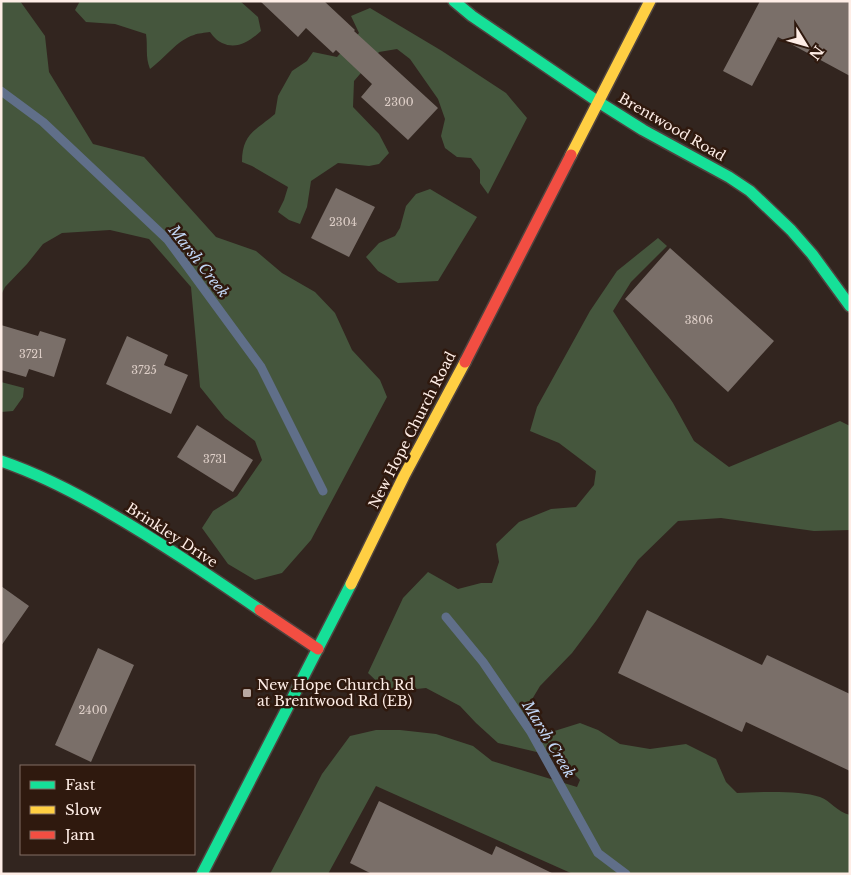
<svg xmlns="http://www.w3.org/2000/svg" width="851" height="875" font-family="'Libre Baskerville',serif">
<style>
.forest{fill:#45563d}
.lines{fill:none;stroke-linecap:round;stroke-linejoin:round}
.stream{stroke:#606f89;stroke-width:9}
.building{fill:#7a6f69}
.fast-casing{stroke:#4f433f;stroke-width:14}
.slow-casing{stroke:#4f433f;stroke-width:14}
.jam-casing{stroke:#4f433f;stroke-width:14}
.fast{stroke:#16e098;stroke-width:11}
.slow{stroke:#ffcf43;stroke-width:11}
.jam{stroke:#f24e42;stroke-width:11}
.poi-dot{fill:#b7a7a0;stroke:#2f190e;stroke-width:2}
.labels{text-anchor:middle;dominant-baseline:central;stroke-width:5;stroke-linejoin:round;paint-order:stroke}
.number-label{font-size:11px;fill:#ddcec7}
.street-label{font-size:14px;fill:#feede6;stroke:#2f190e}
.poi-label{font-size:14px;fill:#feede6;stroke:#2f190e;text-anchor:start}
.water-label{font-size:15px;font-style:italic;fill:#c2d6f5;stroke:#2f190e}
</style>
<rect width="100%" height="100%" fill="#32251f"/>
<path class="forest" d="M 1,1 L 20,1 L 45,36 L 49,72 L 93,144 L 144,157 L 216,237 L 256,251 L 282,273 L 315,292 L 335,313 L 352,350 L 380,380 L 387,397 L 311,540 L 282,573 L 255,580 L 228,564 L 202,528 L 213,511 L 237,496 L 262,460 L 255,441 L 225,418 L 200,387 L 191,287 L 149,239 L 110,230 L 62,233 L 43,244 L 27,264 L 5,287 L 1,295 Z
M 80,1 L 240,1 L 258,17 L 261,31 C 250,41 237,50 222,43 C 217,41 213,36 210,32 C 205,33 198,33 194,35 C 177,40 164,59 150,69 C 145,56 148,47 146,34 L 115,24 L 86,22 L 75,10 Z
M 370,8 L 442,51 L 506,93 L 527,118 L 488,194 L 480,183 L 480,170 L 471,158 L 457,157 L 445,148 L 441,136 L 445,119 L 438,99 L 410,59 L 397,49 L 379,52 L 354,81 L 353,107 L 379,134 L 389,153 L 379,164 L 369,166 L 338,163 L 311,181 L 307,207 L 300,224 L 289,220 L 278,212 L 284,200 L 288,187 L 252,166 L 242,162 C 242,134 255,131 275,114 L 278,96 L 292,71 L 307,61 L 313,52 L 337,57 L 359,33 L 351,16 Z
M 430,189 L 477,217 L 438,281 L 398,283 L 378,271 L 366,257 L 379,243 L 395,236 L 400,228 L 406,206 L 416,194 Z
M 658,238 L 667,246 L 631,282 L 613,311 L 673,403 L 694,441 L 729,467 L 840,421 L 850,426 L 850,530 L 814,531 L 721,518 L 678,521 L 638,560 L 596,621 L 572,653 L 540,686 L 528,706 L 534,716 L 548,733 L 580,723 L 598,730 L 620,744 L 650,749 L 686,744 L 716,759 L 726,782 L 737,793 C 758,792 800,790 820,797 C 831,801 837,812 850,815 L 850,874 L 573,874 L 376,786 L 328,874 L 270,874 L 322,774 L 350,736 L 376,730 L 400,730 L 436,734 L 473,746 L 492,761 L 577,787 L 580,780 L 558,757 L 498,743 L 476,723 L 460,706 L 426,688 L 388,692 L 368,673 L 403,598 L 428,572 L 458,589 L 481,583 L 492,583 L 499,562 L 496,544 L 519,522 L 551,509 L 576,507 L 594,485 L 596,471 L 559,443 L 530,431 L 537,407 L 590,311 L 617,271 Z
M 1,382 L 24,388 L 23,397 L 13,411 L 1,412 Z"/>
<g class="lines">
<path class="stream" d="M 1,91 L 43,122 L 168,240 L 261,367 L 323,491
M 446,617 L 483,662 L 531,732 L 598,853 L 626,874"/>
</g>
<path class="building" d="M 260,1 L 324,1 L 355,30 L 354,31 L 438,108 L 408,140 L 361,97 L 372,84 L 336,50 L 333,53 L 306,28 L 298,37 Z
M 760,1 L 850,1 L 850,76 L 778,37 L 752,86 L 723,71 Z
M 336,188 L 375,207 L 349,257 L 311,238 Z
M 670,248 L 774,341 L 728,392 L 625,299 Z
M 1,325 L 38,336 L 40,331 L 66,339 L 54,377 L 29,369 L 26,377 L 1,370 Z
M 127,336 L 168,355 L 164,365 L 188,375 L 171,414 L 106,384 Z
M 197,425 L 253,460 L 233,492 L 177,457 Z
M 1,586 L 29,606 L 1,646 Z
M 647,610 L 762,665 L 767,655 L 850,694 L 850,771 L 746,722 L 742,732 L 618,673 Z
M 98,648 L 134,665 L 91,762 L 55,745 Z
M 379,801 L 492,855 L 496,846 L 554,874 L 372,874 L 350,863 Z"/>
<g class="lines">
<defs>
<path id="fast" d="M 454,1 L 472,16 L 597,101 L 643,130 L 729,177 L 750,191 L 791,230 L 812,254 L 850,306
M 1,461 C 39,474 74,492 108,512 C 160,542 210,576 260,610
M 202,874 L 351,584"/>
<path id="slow" d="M 571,155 L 650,1
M 351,584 L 404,476 L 465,362"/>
<path id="jam" d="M 465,362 L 571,155
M 260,610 L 318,649"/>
</defs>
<use href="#fast" class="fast-casing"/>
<use href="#slow" class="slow-casing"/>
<use href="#jam" class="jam-casing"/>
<use href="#fast" class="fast"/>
<use href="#slow" class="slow"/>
<use href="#jam" class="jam"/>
</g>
<rect class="poi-dot" x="242" y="688" width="10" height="10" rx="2.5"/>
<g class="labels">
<g class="number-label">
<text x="399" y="102">2300</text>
<text x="343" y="222">2304</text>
<text x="699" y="320">3806</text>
<text x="31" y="354">3721</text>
<text x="144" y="370">3725</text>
<text x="215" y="459">3731</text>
<text x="93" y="710">2400</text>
</g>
<g class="street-label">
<text transform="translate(672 127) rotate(30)">Brentwood Road</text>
<text transform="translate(412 430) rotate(-63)">New Hope Church Road</text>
<text transform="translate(172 535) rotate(33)">Brinkley Drive</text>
</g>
<g class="poi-label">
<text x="257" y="685">New Hope Church Rd<tspan x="257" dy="16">at Brentwood Rd (EB)</tspan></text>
</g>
<g class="water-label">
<text transform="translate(199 261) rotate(52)">Marsh Creek</text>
<text transform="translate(549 739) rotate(59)">Marsh Creek</text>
</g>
</g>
<rect width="851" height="875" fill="none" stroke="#feede6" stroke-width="5"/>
<rect x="20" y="765" width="175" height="90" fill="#2f190e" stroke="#826e64"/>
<rect x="30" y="781" width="25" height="8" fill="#16e098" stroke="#826e64"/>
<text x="65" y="790" font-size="15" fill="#feede6">Fast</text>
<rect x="30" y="806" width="25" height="8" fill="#ffcf43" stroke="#826e64"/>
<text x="65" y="815" font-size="15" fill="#feede6">Slow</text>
<rect x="30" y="831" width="25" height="8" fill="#f24e42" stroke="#826e64"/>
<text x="65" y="840" font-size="15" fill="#feede6">Jam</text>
<g transform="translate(806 45) rotate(127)" stroke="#2f190e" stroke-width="4" paint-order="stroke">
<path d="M0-4L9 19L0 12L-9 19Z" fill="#feede6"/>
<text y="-8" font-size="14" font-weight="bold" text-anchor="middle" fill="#feede6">N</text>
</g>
</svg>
